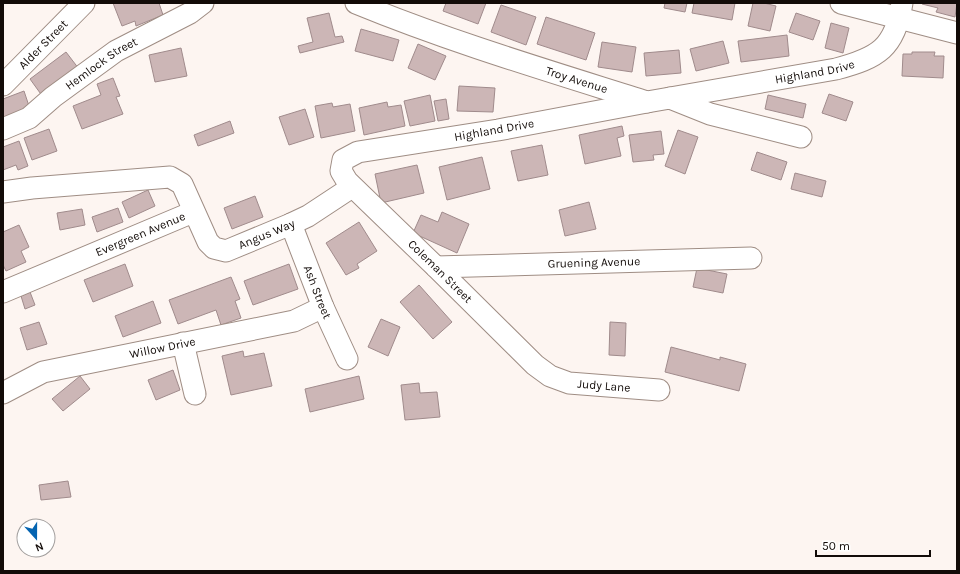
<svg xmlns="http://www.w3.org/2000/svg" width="960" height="574" font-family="Karla,sans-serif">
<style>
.building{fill:#ccb6b6;stroke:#a08b8c}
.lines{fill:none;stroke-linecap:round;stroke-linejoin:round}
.minor-casing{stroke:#9f8d84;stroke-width:23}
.minor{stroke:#fff;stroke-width:21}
.labels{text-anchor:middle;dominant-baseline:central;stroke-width:3;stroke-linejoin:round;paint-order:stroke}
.street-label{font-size:12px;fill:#120b08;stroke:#fff}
</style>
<rect width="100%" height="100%" fill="#fdf5f1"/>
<path class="building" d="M 113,3 L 159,3 L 163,15 L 136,26 L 135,21 L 122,26 Z
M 446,3 L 486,3 L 478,24 L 443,11 Z
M 665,3 L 687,3 L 685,12 L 664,8 Z
M 694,3 L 735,3 L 732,20 L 692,13 Z
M 753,3 L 764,3 L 776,6 L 770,31 L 748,26 Z
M 923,3 L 957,3 L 955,17 L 936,12 L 938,8 L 922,4 Z
M 501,5 L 536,17 L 526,45 L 491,32 Z
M 329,13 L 335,37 L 342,36 L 344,42 L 300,53 L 298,46 L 313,42 L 307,18 Z
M 796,13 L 820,21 L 813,40 L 789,32 Z
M 546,17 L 595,33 L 586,60 L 537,44 Z
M 831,23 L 849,28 L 843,53 L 825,48 Z
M 361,29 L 399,40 L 393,61 L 355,51 Z
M 787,35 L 789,56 L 741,62 L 738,41 Z
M 723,41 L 729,63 L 696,71 L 690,49 Z
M 602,42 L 636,47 L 632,72 L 598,67 Z
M 418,44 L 446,56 L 435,80 L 408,68 Z
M 181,48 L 187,76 L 155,82 L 149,55 Z
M 679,50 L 681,73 L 646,76 L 644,53 Z
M 66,52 L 79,69 L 43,97 L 30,79 Z
M 912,52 L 935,52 L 934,56 L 944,56 L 943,78 L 902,76 L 903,54 L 912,54 Z
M 113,78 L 120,96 L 116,97 L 123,114 L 82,129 L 73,106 L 101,95 L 97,84 Z
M 459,86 L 495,88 L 493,112 L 457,111 Z
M 24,91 L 31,112 L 3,122 L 3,99 Z
M 829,94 L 853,102 L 846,121 L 822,113 Z
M 430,95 L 435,121 L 410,126 L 404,101 Z
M 768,95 L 806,104 L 803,118 L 765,109 Z
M 446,99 L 449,119 L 438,121 L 434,101 Z
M 387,102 L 388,107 L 401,105 L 405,126 L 364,135 L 359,108 Z
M 332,103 L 333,107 L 350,104 L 355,131 L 321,138 L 315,106 Z
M 305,109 L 314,137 L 289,145 L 279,117 Z
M 230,121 L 234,133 L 198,146 L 194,135 Z
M 622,126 L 624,136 L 617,138 L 621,156 L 585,164 L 579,135 Z
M 49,129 L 57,151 L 32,160 L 24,138 Z
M 678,130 L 698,137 L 685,174 L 665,166 Z
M 661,131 L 664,154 L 653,155 L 654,160 L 633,162 L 629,135 Z
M 19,141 L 28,166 L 18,170 L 16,165 L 3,170 L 3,147 Z
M 542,145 L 548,175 L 518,181 L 511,151 Z
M 757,152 L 787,162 L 781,180 L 751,170 Z
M 482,157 L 490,189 L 447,200 L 439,167 Z
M 417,165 L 424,193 L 381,203 L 375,174 Z
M 795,173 L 826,181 L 822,197 L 791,189 Z
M 148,190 L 155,206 L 129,218 L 122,202 Z
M 255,196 L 263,217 L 232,229 L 224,208 Z
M 589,202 L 596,229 L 565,236 L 559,210 Z
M 118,208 L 123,222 L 97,232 L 92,217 Z
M 82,209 L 85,225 L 60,230 L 57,213 Z
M 442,212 L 469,224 L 457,253 L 413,233 L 421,215 L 438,222 Z
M 359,222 L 377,251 L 357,264 L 359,268 L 346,275 L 326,243 Z
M 19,225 L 29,247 L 21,251 L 26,262 L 6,271 L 3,265 L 3,232 Z
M 125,264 L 133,286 L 93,302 L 84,280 Z
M 289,264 L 298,289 L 253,305 L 244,281 Z
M 697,268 L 727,274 L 723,293 L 693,287 Z
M 231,277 L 240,299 L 235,301 L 241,318 L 221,325 L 216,310 L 178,324 L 169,300 Z
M 419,285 L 452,322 L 433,339 L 400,302 Z
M 30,292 L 35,305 L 25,309 L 21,296 Z
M 153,301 L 161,323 L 123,337 L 115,316 Z
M 381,319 L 400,327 L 388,356 L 368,347 Z
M 39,322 L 47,344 L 27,350 L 20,328 Z
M 610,322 L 626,323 L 625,356 L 609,355 Z
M 671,347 L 720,360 L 720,357 L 746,364 L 739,391 L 665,372 Z
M 243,351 L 244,357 L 264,353 L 272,386 L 231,395 L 222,356 Z
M 173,370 L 180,390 L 156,400 L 148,380 Z
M 80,376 L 90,389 L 63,411 L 52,399 Z
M 359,376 L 364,399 L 310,412 L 305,389 Z
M 419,383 L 420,393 L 437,392 L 440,417 L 405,420 L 401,385 Z
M 68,481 L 71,497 L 41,500 L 39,485 Z"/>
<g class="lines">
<defs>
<g id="minor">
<path id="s1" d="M 356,3 C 451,42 549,71 647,102 L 670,98 L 710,114 L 801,137"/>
<path d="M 841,3 L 957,33"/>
<path id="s2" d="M 3,85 L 84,3"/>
<path id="s3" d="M 670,98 L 836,69 C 878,58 895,48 902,3"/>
<path id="s4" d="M 647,102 L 498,130 L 358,152 L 343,160 L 341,171 L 347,181 L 436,267 L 535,365 L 550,376 L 569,383 L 659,390"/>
<path id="s5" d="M 3,129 L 29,118 L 53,97 L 116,51 L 190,13 L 203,3"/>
<path id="s6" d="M 3,192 L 32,188 L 170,177 L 182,184 L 208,242 L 214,248 L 226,251 L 291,224 L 308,216 L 352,187"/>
<path id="s7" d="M 291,224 L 323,307 L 347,359"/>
<path id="s8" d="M 436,267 L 751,258"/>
<path id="s9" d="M 3,292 L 193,212"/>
<path d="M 183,343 L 195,394"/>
<path id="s10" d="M 3,393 L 43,372 L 294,321 L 323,307"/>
</g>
</defs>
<use href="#minor" class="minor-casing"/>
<use href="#minor" class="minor"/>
</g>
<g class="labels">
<g class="street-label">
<text stroke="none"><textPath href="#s2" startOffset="57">Alder Street</textPath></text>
<text stroke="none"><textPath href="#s5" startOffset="119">Hemlock Street</textPath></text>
<text stroke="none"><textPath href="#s3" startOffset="147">Highland Drive</textPath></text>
<text stroke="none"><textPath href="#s1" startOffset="234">Troy Avenue</textPath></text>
<text transform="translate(494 130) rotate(-10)">Highland Drive</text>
<text stroke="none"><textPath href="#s9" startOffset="149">Evergreen Avenue</textPath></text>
<text stroke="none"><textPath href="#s6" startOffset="310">Angus Way</textPath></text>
<text stroke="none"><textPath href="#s8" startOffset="158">Gruening Avenue</textPath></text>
<text stroke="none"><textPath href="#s4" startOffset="463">Coleman Street</textPath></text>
<text stroke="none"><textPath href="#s7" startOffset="73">Ash Street</textPath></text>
<text stroke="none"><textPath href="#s10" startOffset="167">Willow Drive</textPath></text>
<text stroke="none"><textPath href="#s4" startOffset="670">Judy Lane</textPath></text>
</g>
</g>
<rect width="960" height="574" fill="none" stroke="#120b08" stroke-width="8"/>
<g transform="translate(36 538) rotate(159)"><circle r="19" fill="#ffffff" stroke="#a09d9c"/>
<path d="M0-3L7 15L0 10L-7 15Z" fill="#0464b1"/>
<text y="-6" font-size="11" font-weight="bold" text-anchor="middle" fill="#120b08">N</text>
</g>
<path d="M816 550v6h114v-6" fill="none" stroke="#120b08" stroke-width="2"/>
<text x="822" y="550" font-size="12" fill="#120b08" stroke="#ffffff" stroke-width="3" paint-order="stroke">50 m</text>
</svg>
